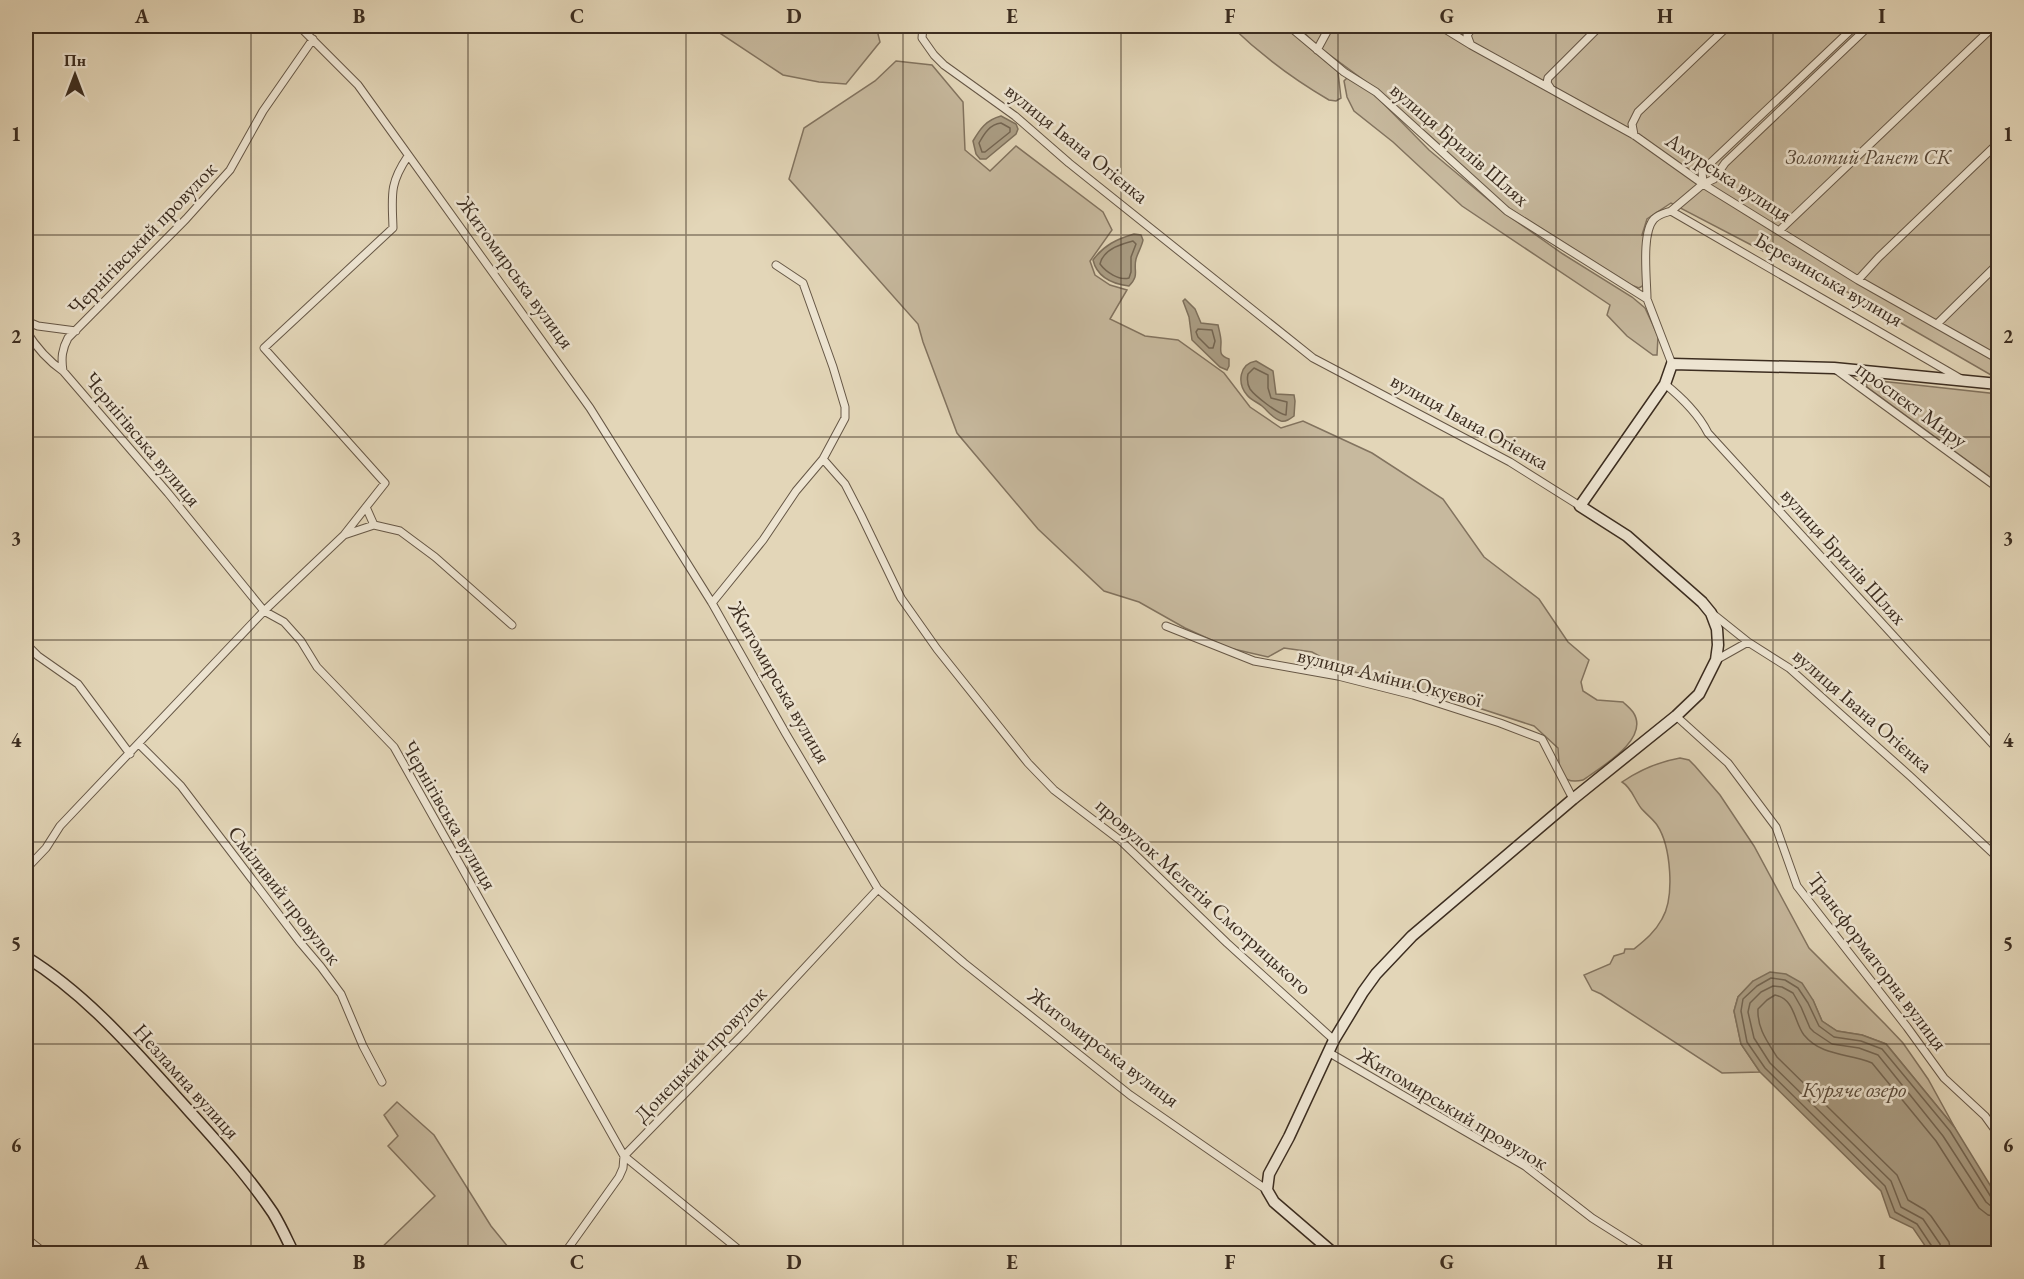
<svg xmlns="http://www.w3.org/2000/svg" width="2024" height="1279" font-family="'EB Garamond',serif">
<style>
.green{fill:#c7b99e;stroke:#82735f;stroke-width:1.5}
.water{fill:#aa9d84;stroke:#7e705c;stroke-width:1.5}
.lines{fill:none;stroke-linecap:round;stroke-linejoin:round}
.shore{stroke:#736552;stroke-width:1.5}
.street-casing{stroke:#665746;stroke-width:9}
.secondary-casing{stroke:#3c2d20;stroke-width:13}
.street{stroke:#ede4d1;stroke-width:7}
.secondary{stroke:#ede4d1;stroke-width:10}
.grid{fill:none;stroke:#3c2d20;stroke-width:1.5;stroke-opacity:0.55}
.labels{text-anchor:middle;dominant-baseline:central;stroke-width:5;stroke-linejoin:round;paint-order:stroke}
.street-label{font-size:21px;fill:#3c2d20;stroke:#ede4d1}
.park-label{font-size:21px;font-style:italic;fill:#584939;stroke:#ede4d1}
.water-label{font-size:22px;font-style:italic;fill:#584939;stroke:#ede4d1}
.neatline{fill:none;stroke:#3c2d20;stroke-width:2}
.grid-label{font-size:20px;text-anchor:middle;font-weight:bold;fill:#3c2d20}
</style>
<rect width="100%" height="100%" fill="#e3d6b8"/>
<filter id="stains"><feTurbulence type="fractalNoise" baseFrequency=".00333" numOctaves="4"/><feColorMatrix values="0 0 0 0 .2 0 0 0 0 .09 0 0 0 0 .02 0 0 0 .5 -.17"/></filter>
<radialGradient id="worn" r=".72"><stop offset=".6" stop-color="#630" stop-opacity="0"/><stop offset="1" stop-color="#630" stop-opacity=".3"/></radialGradient>
<path class="green" d="M 709,26 L 876,26 L 880,42 L 846,84 L 819,82 L 783,75 Z
M 1231,26 L 1284,26 L 1338,72 L 1341,98 L 1336,101 L 1329,100 C 1293,79 1261,55 1231,26 Z
M 1297,26 L 1998,26 L 1998,376 L 1991,375 L 1842,289 L 1759,249 L 1671,203 L 1647,219 L 1642,235 L 1646,235 L 1644,285 L 1639,288 L 1631,285 L 1507,207 L 1429,135 L 1365,81 L 1319,47 Z
M 896,61 L 932,65 L 963,102 L 965,150 L 990,171 L 1016,146 L 1103,212 L 1112,230 L 1090,261 L 1095,275 L 1110,285 L 1127,290 L 1110,319 L 1145,336 L 1178,340 L 1224,373 L 1250,407 L 1281,428 L 1303,421 L 1318,428 L 1372,453 L 1443,499 L 1484,557 L 1539,599 L 1568,642 L 1589,660 L 1581,682 L 1583,691 L 1597,700 L 1623,702 C 1626,705 1630,708 1633,712 C 1651,739 1601,767 1583,780 C 1558,786 1559,766 1558,748 L 1534,726 L 1414,687 L 1343,669 L 1312,652 L 1284,648 L 1268,657 L 1229,648 L 1185,628 L 1139,602 L 1104,591 L 1038,529 L 957,433 L 923,342 L 918,324 L 789,179 L 804,128 L 875,81 Z
M 1347,78 L 1372,92 L 1429,150 L 1503,212 L 1563,254 L 1632,297 L 1645,308 L 1658,336 L 1657,355 L 1653,355 L 1627,336 L 1607,315 L 1610,305 L 1462,206 L 1393,142 L 1354,111 L 1347,97 L 1344,81 Z
M 1871,380 L 1998,394 L 1998,483 L 1867,387 L 1866,382 Z
M 1680,758 L 1689,760 L 1695,766 L 1720,795 L 1754,846 L 1809,948 L 1885,1024 L 1903,1043 L 1928,1079 L 1955,1128 L 1886,1044 L 1862,1035 L 1837,1031 L 1822,1021 L 1813,1000 L 1753,981 L 1738,997 L 1734,1011 L 1741,1044 L 1760,1072 L 1722,1073 L 1601,994 L 1592,990 L 1584,975 L 1610,964 L 1614,956 L 1624,953 L 1625,949 L 1634,949 C 1645,940 1655,932 1662,919 C 1675,897 1671,846 1657,825 C 1653,819 1646,814 1641,808 C 1634,799 1632,788 1622,782 C 1641,769 1658,762 1680,758 Z
M 397,1102 L 434,1135 L 491,1226 L 513,1253 L 376,1253 L 435,1196 L 388,1146 L 398,1136 L 384,1115 Z"/>
<path class="water" d="M 1001,116 L 1016,124 L 1018,129 L 1016,134 L 986,159 L 980,159 L 976,154 L 973,141 C 980,129 986,120 1001,116 Z
M 1134,234 L 1141,235 L 1143,240 C 1142,246 1138,252 1136,259 C 1133,271 1140,275 1129,286 C 1113,284 1097,277 1093,260 C 1104,245 1117,239 1134,234 Z
M 1185,299 L 1195,309 L 1201,323 L 1218,325 C 1219,330 1221,336 1221,342 C 1221,351 1218,355 1229,359 L 1229,366 L 1227,370 L 1220,367 L 1192,340 L 1189,317 L 1183,301 Z
M 1256,361 L 1273,371 L 1276,394 L 1294,395 L 1295,401 L 1294,416 C 1290,419 1286,422 1281,421 C 1273,419 1268,411 1262,406 C 1257,402 1251,400 1247,395 C 1237,383 1239,364 1256,361 Z
M 1770,972 L 1786,974 L 1802,983 L 1813,1000 L 1822,1021 L 1837,1031 L 1862,1035 L 1886,1044 L 1955,1128 L 1998,1198 L 1998,1253 L 1930,1253 L 1913,1228 L 1890,1217 L 1881,1191 L 1760,1072 L 1741,1044 L 1734,1011 L 1738,997 L 1753,981 Z"/>
<g class="lines">
<path class="shore" d="M 1001,123 L 1010,128 L 1010,132 L 985,152 L 982,152 L 979,143 C 984,134 990,124 1001,123 Z
M 1133,241 L 1136,244 L 1131,257 L 1131,272 L 1129,278 C 1119,281 1106,272 1100,264 C 1103,250 1120,244 1133,241 Z
M 1198,329 L 1212,330 L 1215,341 L 1213,348 L 1209,348 L 1198,337 L 1196,332 Z
M 1254,368 L 1268,375 L 1268,388 L 1271,398 L 1287,402 L 1286,415 C 1278,414 1255,396 1250,389 C 1247,384 1247,379 1248,374 Z
M 1934,1254 L 1933,1248 L 1917,1224 L 1895,1212 L 1885,1186 L 1765,1068 L 1747,1042 L 1741,1011 L 1743,999 L 1757,986 L 1771,978 L 1785,980 L 1798,988 L 1808,1003 L 1819,1026 L 1834,1037 L 1861,1041 L 1882,1049 L 1950,1131 L 1991,1197 L 1998,1200
M 1942,1254 L 1940,1244 L 1923,1219 L 1901,1207 L 1891,1181 L 1770,1063 L 1754,1038 L 1748,1012 L 1750,1003 L 1761,992 L 1773,986 L 1782,987 L 1793,993 L 1801,1007 L 1810,1028 L 1814,1032 L 1832,1044 L 1859,1048 L 1878,1055 L 1943,1136 L 1986,1202 L 1992,1207 L 1998,1208
M 1951,1254 L 1949,1242 L 1931,1216 L 1925,1210 L 1908,1200 L 1897,1175 L 1777,1057 C 1767,1041 1757,1028 1758,1009 L 1767,1000 L 1775,995 C 1795,999 1794,1022 1804,1035 C 1822,1057 1850,1053 1872,1063 L 1936,1141 L 1979,1208 L 1988,1215 L 1998,1217"/>
<defs>
<path id="street" d="M 299,26 L 358,85 L 590,408 L 712,603 L 786,734 L 878,889 L 964,963 L 1130,1095 L 1267,1190
M 923,26 L 922,38 L 934,55 L 944,65 L 1015,116 L 1069,163 L 1313,358 L 1510,462 L 1580,506
M 1289,26 L 1344,72 L 1376,92 L 1507,211 L 1647,299 L 1672,364
M 1440,26 L 1471,45 L 1634,135 L 1703,184 L 1858,280 L 1998,359
M 1869,26 L 1725,163 L 1714,179 L 1703,184 L 1671,211 L 1961,379
M 1470,43 L 1467,35 L 1474,26
M 1317,50 L 1330,26
M 1551,89 L 1547,83 L 1548,78 L 1600,26
M 1634,135 L 1632,124 L 1638,112 L 1728,26
M 1703,184 L 1702,171 L 1855,26
M 1780,230 L 1994,26
M 1858,280 L 1879,257 L 1998,143
M 1647,299 C 1647,280 1641,233 1654,219 C 1659,214 1665,213 1671,211
M 26,321 L 38,326 L 76,331
M 1937,324 L 1998,264
M 26,331 C 36,347 47,360 63,371 L 168,493 L 264,611 L 284,622 L 301,641 L 317,667 L 394,747 L 624,1156 L 744,1254
M 1835,369 L 1998,488
M 63,371 C 61,358 62,349 68,338 L 186,219 L 230,170 L 263,111 L 313,39
M 1665,384 C 1682,398 1698,413 1708,433 L 1998,750
M 823,459 L 845,484 L 861,515 L 901,598 L 937,649 L 1028,763 L 1054,790 L 1121,841 L 1227,943 L 1334,1040
M 366,507 L 374,525
M 344,535 L 374,525 L 400,531 L 435,557 L 512,625
M 712,603 L 763,540 L 796,491 L 823,459 L 845,418 L 845,407 L 833,367 L 803,283 L 776,265
M 1713,614 L 1748,642 L 1789,668 L 1910,776 L 1998,858
M 1166,626 L 1254,661 L 1338,676 L 1413,695 L 1500,723 L 1542,739 L 1573,799
M 26,644 L 38,656 L 78,684 L 130,754
M 1716,660 L 1748,642
M 1676,716 L 1728,763 L 1776,827 L 1797,886 L 1907,1027 L 1944,1078 L 1985,1116 L 1998,1134
M 139,744 L 181,786 L 299,941 L 321,967 L 341,994 L 363,1046 L 382,1082
M 26,869 L 46,848 L 60,826 L 264,611 L 344,535 L 385,483 L 264,348 L 393,228 C 392,195 389,184 408,156
M 1328,1052 L 1525,1166 L 1592,1218 L 1649,1254
M 26,1238 L 46,1254
M 564,1254 L 619,1177 L 623,1168 L 624,1156 L 745,1032 L 878,889"/>
<path id="secondary" d="M 26,957 C 83,992 128,1043 173,1093 C 208,1132 244,1170 273,1213 C 281,1226 287,1240 294,1254
M 1331,1254 L 1331,1251 L 1274,1202 L 1267,1190 L 1269,1174 L 1289,1137 L 1334,1040 L 1363,992 L 1376,974 L 1412,936 L 1573,799 L 1676,716 L 1699,694 L 1716,660 L 1718,645 L 1717,629 L 1711,613 L 1702,602 L 1627,536 L 1580,506 L 1665,384 L 1672,364 L 1834,368 L 1998,384"/>
</defs>
<use href="#street" class="street-casing"/>
<use href="#secondary" class="secondary-casing"/>
<use href="#street" class="street"/>
<use href="#secondary" class="secondary"/>
</g>
<path class="grid" d="M 251,26 L 251,1254M 468,26 L 468,1254M 686,26 L 686,1254M 903,26 L 903,1254M 1121,26 L 1121,1254M 1338,26 L 1338,1254M 1556,26 L 1556,1254M 1773,26 L 1773,1254M 26,235 L 1998,235M 26,437 L 1998,437M 26,640 L 1998,640M 26,842 L 1998,842M 26,1044 L 1998,1044"/>
<g class="labels">
<g class="street-label">
<text transform="translate(1077 143) rotate(39)">вулиця Івана Огієнка</text>
<text transform="translate(1460 144) rotate(41)">вулиця Брилів Шлях</text>
<text transform="translate(1729 177) rotate(33)">Амурська вулиця</text>
<text transform="translate(142 238) rotate(-46)">Чернігівський провулок</text>
<text transform="translate(516 272) rotate(54)">Житомирська вулиця</text>
<text transform="translate(1829 279) rotate(30)">Березинська вулиця</text>
<text transform="translate(1912 404) rotate(36)">проспект Миру</text>
<text transform="translate(1470 421) rotate(29)">вулиця Івана Огієнка</text>
<text transform="translate(143 439) rotate(50)">Чернігівська вулиця</text>
<text transform="translate(1844 556) rotate(48)">вулиця Брилів Шлях</text>
<text transform="translate(1390 677) rotate(14)">вулиця Аміни Окуєвої</text>
<text transform="translate(780 682) rotate(60)">Житомирська вулиця</text>
<text transform="translate(1863 710) rotate(41)">вулиця Івана Огієнка</text>
<text transform="translate(450 815) rotate(60)">Чернігівська вулиця</text>
<text transform="translate(285 895) rotate(52)">Сміливий провулок</text>
<text transform="translate(1204 896) rotate(42)">провулок Мелетія Смотрицького</text>
<text transform="translate(1878 961) rotate(53)">Трансформаторна вулиця</text>
<text transform="translate(1104 1047) rotate(37)">Житомирська вулиця</text>
<text transform="translate(700 1054) rotate(-46)">Донецький провулок</text>
<text transform="translate(187 1081) rotate(48)">Незламна вулиця</text>
<text transform="translate(1453 1108) rotate(31)">Житомирський провулок</text>
</g>
<g class="park-label">
<text x="1868" y="156">Золотий Ранет СК</text>
</g>
<g class="water-label">
<text x="1854" y="1089">Куряче озеро</text>
</g>
</g>
<rect width="2024" height="1279" fill="none" stroke="#e3d6b8" stroke-width="66"/>
<g transform="translate(75 75)" stroke="#ede4d1" stroke-width="4.5" paint-order="stroke">
<path d="M0-4.5L10 22L0 15L-10 22Z" fill="#3c2d20"/>
<text y="-9" font-size="16" font-weight="bold" text-anchor="middle" fill="#3c2d20">Пн</text>
</g>
<rect x="33" y="33" width="1958" height="1213" class="neatline"/>
<g class="grid-label">
<text x="142" y="23">A</text>
<text x="359" y="23">B</text>
<text x="577" y="23">C</text>
<text x="794" y="23">D</text>
<text x="1012" y="23">E</text>
<text x="1230" y="23">F</text>
<text x="1447" y="23">G</text>
<text x="1665" y="23">H</text>
<text x="1882" y="23">I</text>
<text x="16" y="141">1</text>
<text x="2008" y="141">1</text>
<text x="16" y="343">2</text>
<text x="2008" y="343">2</text>
<text x="16" y="545">3</text>
<text x="2008" y="545">3</text>
<text x="16" y="747">4</text>
<text x="2008" y="747">4</text>
<text x="16" y="950">5</text>
<text x="2008" y="950">5</text>
<text x="16" y="1152">6</text>
<text x="2008" y="1152">6</text>
<text x="142" y="1269">A</text>
<text x="359" y="1269">B</text>
<text x="577" y="1269">C</text>
<text x="794" y="1269">D</text>
<text x="1012" y="1269">E</text>
<text x="1230" y="1269">F</text>
<text x="1447" y="1269">G</text>
<text x="1665" y="1269">H</text>
<text x="1882" y="1269">I</text>
</g>
<rect width="100%" height="100%" filter="url(#stains)"/>
<rect width="100%" height="100%" fill="url(#worn)"/>
</svg>
